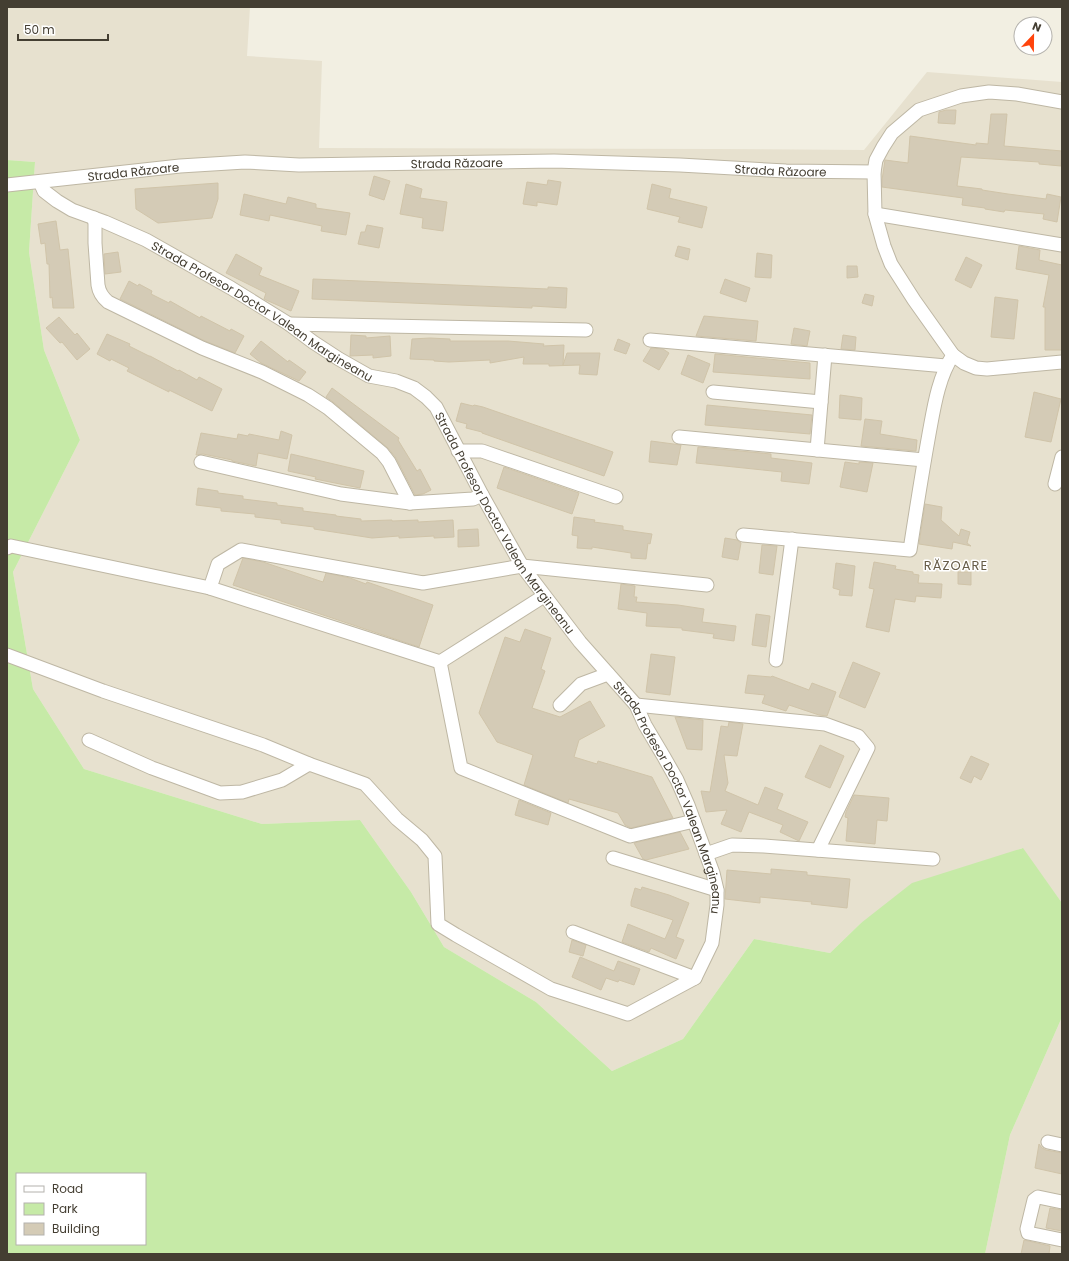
<svg xmlns="http://www.w3.org/2000/svg" width="1069" height="1261" font-family="Poppins,sans-serif">
<style>
.residential{fill:#e7e1cf}
.green{fill:#c6eaa7;fill-rule:evenodd}
.building{fill:#d4cbb6;stroke:#d0c4a9}
.lines{fill:none;stroke-linecap:round;stroke-linejoin:round}
.minor-casing{stroke:#beb7a4;stroke-width:15}
.minor{stroke:#fff;stroke-width:13}
.labels{text-anchor:middle;dominant-baseline:central;stroke-width:3;stroke-linejoin:round;paint-order:stroke}
.street-label{font-size:12px;fill:#443e32;stroke:#fff}
.neighbourhood-label{font-size:13px;letter-spacing:1px;fill:#675d48;stroke:#fff}
</style>
<rect width="100%" height="100%" fill="#f2efe2"/>
<path class="residential" d="M 7,7 L 250,7 L 247,56 L 322,61 L 319,148 L 714,149 L 864,150 L 927,72 L 1062,82 L 1062,903 L 1022,848 L 861,923 L 830,953 L 754,939 L 683,1039 L 612,1071 L 536,1002 L 444,947 L 411,892 L 360,820 L 262,824 L 84,769 L 33,689 L 13,572 L 80,440 L 44,350 L 29,252 L 35,162 L 7,160 Z
M 1062,1017 L 1062,1254 L 985,1254 L 1010,1135 Z"/>
<path class="green" d="M 7,160 L 35,162 L 29,252 L 44,350 L 80,440 L 13,572 L 33,689 L 84,769 L 262,824 L 360,820 L 411,892 L 444,947 L 536,1002 L 612,1071 L 683,1039 L 754,939 L 830,953 L 861,923 L 912,883 L 1023,848 L 1062,903 L 1062,1017 L 1010,1135 L 985,1254 L 7,1254 ZM 17,1174 L 145,1174 L 145,1244 L 17,1244 Z"/>
<path class="building" d="M 946,110 L 956,110 L 955,124 L 938,123 L 939,112 Z
M 991,114 L 1007,114 L 1004,146 L 1062,151 L 1061,166 L 1039,164 L 1039,162 L 961,157 L 957,186 L 982,189 L 982,190 L 1008,194 L 1046,199 L 1047,194 L 1061,197 L 1057,222 L 1043,219 L 1044,214 L 1005,210 L 1004,212 L 985,209 L 985,208 L 962,205 L 963,198 L 882,187 L 882,180 L 885,160 L 908,163 L 910,136 L 976,145 L 976,143 L 988,144 Z
M 374,176 L 390,181 L 384,200 L 369,195 Z
M 548,180 L 561,182 L 557,205 L 537,202 L 537,206 L 523,204 L 527,182 L 547,185 Z
M 218,183 L 218,199 L 212,218 L 158,223 L 136,209 L 135,189 Z
M 406,184 L 422,189 L 420,198 L 447,202 L 443,231 L 422,228 L 423,218 L 400,214 Z
M 652,184 L 671,189 L 669,198 L 707,207 L 702,228 L 678,222 L 680,217 L 647,209 Z
M 244,194 L 286,204 L 288,197 L 316,204 L 316,208 L 350,213 L 346,235 L 321,231 L 322,226 L 270,215 L 269,221 L 240,215 Z
M 56,221 L 60,250 L 68,249 L 74,308 L 53,308 L 52,297 L 50,298 L 49,264 L 47,264 L 45,243 L 41,244 L 38,224 Z
M 367,225 L 383,228 L 379,248 L 358,244 L 361,232 L 365,232 Z
M 678,246 L 690,249 L 688,260 L 675,256 Z
M 1019,246 L 1040,250 L 1039,260 L 1062,265 L 1062,350 L 1045,350 L 1045,307 L 1043,307 L 1049,275 L 1016,269 Z
M 118,252 L 121,272 L 105,274 L 104,254 Z
M 757,253 L 772,255 L 771,278 L 755,277 Z
M 236,254 L 262,268 L 259,275 L 299,291 L 291,311 L 266,300 L 264,299 L 266,293 L 226,273 Z
M 966,257 L 982,265 L 971,288 L 955,280 Z
M 847,266 L 857,266 L 858,277 L 847,278 Z
M 313,279 L 548,289 L 548,287 L 567,288 L 566,308 L 532,306 L 532,308 L 312,299 Z
M 725,279 L 750,288 L 746,302 L 720,293 Z
M 129,281 L 138,286 L 139,284 L 152,291 L 151,294 L 169,303 L 170,301 L 200,318 L 201,316 L 230,331 L 231,329 L 244,336 L 235,353 L 205,341 L 120,299 Z
M 865,294 L 874,296 L 872,306 L 862,303 Z
M 995,297 L 1018,300 L 1014,339 L 991,337 Z
M 704,316 L 758,321 L 756,341 L 696,336 Z
M 59,317 L 75,335 L 77,333 L 90,349 L 77,360 L 62,342 L 60,343 L 46,328 Z
M 794,328 L 810,331 L 807,346 L 791,344 Z
M 107,334 L 130,344 L 129,346 L 149,356 L 150,356 L 178,371 L 179,370 L 197,380 L 199,377 L 222,389 L 212,411 L 169,390 L 169,392 L 127,371 L 129,368 L 111,359 L 110,361 L 97,354 Z
M 351,335 L 366,336 L 366,338 L 390,336 L 391,356 L 373,358 L 373,355 L 350,356 Z
M 843,335 L 856,337 L 855,350 L 841,349 Z
M 430,338 L 450,339 L 450,341 L 508,341 L 544,344 L 543,346 L 564,345 L 563,365 L 567,353 L 600,353 L 597,375 L 579,374 L 580,365 L 549,366 L 549,364 L 523,364 L 524,357 L 490,363 L 490,360 L 449,362 L 434,361 L 434,360 L 410,359 L 412,339 Z
M 618,339 L 630,344 L 626,354 L 614,350 Z
M 261,341 L 288,362 L 289,360 L 306,372 L 299,381 L 261,363 L 250,354 Z
M 651,348 L 663,349 L 669,353 L 659,370 L 643,361 Z
M 715,354 L 810,363 L 810,379 L 713,372 Z
M 688,355 L 710,364 L 703,383 L 681,374 Z
M 332,388 L 399,438 L 398,440 L 417,471 L 420,469 L 431,490 L 423,494 L 415,495 L 396,458 L 388,448 L 333,402 L 326,397 Z
M 1034,392 L 1061,399 L 1051,442 L 1025,437 Z
M 840,395 L 862,398 L 861,420 L 839,418 Z
M 461,403 L 473,406 L 474,405 L 483,407 L 613,452 L 604,476 L 482,433 L 482,432 L 466,428 L 467,424 L 456,421 Z
M 707,405 L 812,415 L 810,434 L 705,425 Z
M 865,419 L 882,421 L 880,434 L 917,440 L 916,451 L 861,446 Z
M 281,431 L 292,435 L 287,459 L 258,453 L 256,466 L 232,461 L 232,460 L 203,454 L 196,455 L 201,433 L 237,439 L 238,434 L 248,436 L 249,434 L 279,440 Z
M 651,441 L 681,445 L 677,465 L 649,462 Z
M 698,447 L 771,454 L 771,458 L 812,463 L 809,484 L 781,481 L 782,472 L 696,463 Z
M 291,454 L 364,471 L 360,488 L 315,479 L 316,477 L 288,471 Z
M 845,462 L 859,464 L 859,462 L 873,463 L 867,492 L 840,487 Z
M 504,467 L 579,493 L 572,514 L 497,488 Z
M 198,488 L 218,491 L 218,493 L 243,496 L 243,499 L 277,503 L 277,505 L 303,508 L 303,511 L 336,515 L 336,516 L 361,519 L 361,521 L 392,520 L 392,521 L 418,520 L 418,522 L 453,520 L 454,537 L 434,538 L 434,536 L 399,538 L 399,536 L 372,538 L 314,529 L 314,527 L 281,523 L 281,520 L 255,517 L 255,514 L 221,511 L 221,508 L 196,505 Z
M 925,504 L 942,507 L 941,520 L 959,536 L 961,529 L 970,532 L 967,543 L 971,546 L 953,542 L 952,549 L 919,544 Z
M 574,517 L 595,520 L 594,522 L 623,526 L 623,530 L 652,534 L 650,544 L 648,543 L 646,559 L 631,558 L 631,553 L 592,547 L 592,549 L 577,548 L 578,536 L 572,535 Z
M 478,529 L 479,546 L 458,547 L 458,530 Z
M 725,538 L 737,540 L 741,543 L 738,560 L 722,557 Z
M 762,545 L 777,546 L 773,575 L 759,573 Z
M 243,558 L 263,562 L 323,582 L 326,573 L 350,578 L 366,584 L 367,582 L 433,605 L 419,647 L 233,585 Z
M 874,562 L 896,566 L 895,569 L 913,572 L 913,574 L 919,575 L 918,583 L 942,584 L 941,598 L 916,596 L 915,602 L 895,599 L 889,632 L 866,627 L 874,589 L 869,588 Z
M 836,563 L 855,566 L 852,596 L 839,595 L 840,590 L 833,588 Z
M 958,572 L 971,572 L 971,585 L 958,584 Z
M 621,584 L 635,586 L 634,597 L 637,597 L 636,602 L 678,605 L 704,609 L 702,622 L 736,626 L 734,641 L 713,638 L 714,634 L 682,630 L 682,628 L 646,626 L 647,613 L 618,609 Z
M 756,614 L 770,616 L 766,647 L 752,645 Z
M 525,629 L 551,638 L 541,669 L 545,671 L 532,708 L 560,717 L 590,701 L 605,726 L 579,740 L 574,757 L 597,764 L 598,761 L 652,777 L 673,818 L 631,828 L 625,825 L 618,813 L 569,799 L 568,803 L 524,785 L 533,755 L 497,742 L 479,713 L 505,637 L 520,642 Z
M 651,654 L 675,657 L 670,695 L 646,692 Z
M 853,662 L 880,673 L 865,708 L 839,697 Z
M 748,675 L 771,677 L 772,676 L 809,690 L 812,683 L 836,692 L 827,716 L 819,715 L 789,705 L 786,711 L 762,703 L 765,695 L 745,693 Z
M 675,717 L 703,720 L 702,750 L 687,749 Z
M 729,722 L 743,724 L 737,756 L 724,755 L 728,783 L 725,791 L 758,805 L 765,787 L 783,794 L 777,809 L 808,822 L 799,841 L 780,832 L 783,825 L 749,812 L 741,832 L 721,824 L 727,810 L 706,812 L 701,791 L 710,792 L 721,726 L 728,727 Z
M 820,745 L 844,756 L 830,788 L 805,777 Z
M 971,756 L 989,764 L 981,780 L 974,776 L 971,783 L 960,778 Z
M 854,795 L 889,798 L 887,821 L 877,820 L 875,844 L 846,841 L 848,818 L 845,817 L 846,812 Z
M 519,800 L 551,813 L 548,825 L 515,815 Z
M 680,832 L 689,849 L 646,860 L 643,859 L 634,843 Z
M 771,869 L 807,872 L 807,875 L 850,879 L 847,908 L 811,904 L 812,902 L 760,897 L 760,903 L 725,899 L 727,870 L 771,874 Z
M 642,887 L 669,895 L 689,903 L 676,937 L 684,940 L 676,959 L 651,948 L 649,952 L 622,942 L 628,924 L 665,939 L 673,920 L 631,906 L 631,902 L 635,888 L 641,890 Z
M 572,940 L 586,945 L 583,956 L 569,952 Z
M 580,957 L 614,971 L 618,961 L 640,969 L 634,985 L 619,980 L 618,982 L 606,978 L 601,990 L 572,977 Z
M 1039,1144 L 1042,1148 L 1046,1150 L 1062,1153 L 1062,1174 L 1035,1168 Z
M 1050,1208 L 1062,1210 L 1062,1231 L 1046,1228 Z
M 1024,1240 L 1050,1246 L 1049,1254 L 1021,1254 Z"/>
<g class="lines">
<defs>
<g id="minor">
<path d="M 1062,102 L 1017,94 L 989,92 L 961,96 L 919,110 L 892,133 L 883,147 L 876,160 L 874,172 L 875,214 L 884,246 L 891,264 L 914,300 L 953,355 L 964,363 L 976,368 L 987,369 L 1062,362"/>
<path id="s1" d="M 40,182 L 44,191 L 57,201 L 72,210 L 105,222 L 146,240 L 231,288 L 289,324 L 313,342 L 339,359 L 369,376 L 396,381 L 414,388 L 426,397 L 436,407 L 482,495 L 522,566 L 580,642 L 636,705 L 645,725 L 664,757 L 677,780 L 688,805 L 713,873 L 717,890 L 717,905 L 712,943 L 695,978 L 628,1014 L 551,989 L 456,935 L 438,924 L 435,856 L 422,840 L 397,819 L 365,784 L 309,764 L 282,780 L 242,792 L 220,793 L 152,768 L 89,740"/>
<path id="s2" d="M 7,185 L 180,166 L 245,162 L 299,165 L 554,161 L 680,165 L 786,171 L 874,172"/>
<path d="M 875,214 L 1062,245"/>
<path d="M 94,218 L 95,224 L 95,243 L 98,285 C 99,292 102,297 108,302 L 202,348 L 262,372 L 308,395 L 328,408 L 382,453 L 389,462 L 410,503"/>
<path d="M 289,324 L 586,330"/>
<path d="M 650,340 L 946,366"/>
<path d="M 713,392 L 821,402"/>
<path d="M 679,437 L 924,460"/>
<path d="M 817,450 L 825,355"/>
<path d="M 458,451 L 482,451 L 616,497"/>
<path d="M 201,462 L 341,494 L 410,503 L 473,499 L 482,495"/>
<path d="M 1055,484 L 1062,457"/>
<path d="M 743,535 L 910,550 C 916,511 922,473 929,434 C 934,407 938,378 953,355"/>
<path d="M 7,548 L 11,546 L 210,588"/>
<path d="M 544,596 L 440,662 L 210,588 L 218,564 L 241,550 L 423,583 L 522,566 L 707,585"/>
<path d="M 7,655 L 103,691 L 263,745 L 309,764"/>
<path d="M 776,660 L 792,539"/>
<path d="M 440,662 L 461,768 L 630,836 L 694,821"/>
<path d="M 560,705 L 581,684 L 608,674"/>
<path d="M 636,705 L 825,724 L 858,736 L 868,748 L 818,850"/>
<path d="M 706,854 L 732,845 L 764,846 L 933,859"/>
<path d="M 613,858 L 717,890"/>
<path d="M 573,932 L 695,978"/>
<path d="M 1048,1142 L 1062,1145"/>
<path d="M 1062,1202 L 1038,1197 L 1034,1200 L 1027,1229 L 1028,1233 L 1062,1240"/>
</g>
</defs>
<use href="#minor" class="minor-casing"/>
<use href="#minor" class="minor"/>
</g>
<g class="labels">
<g class="street-label">
<text stroke="none"><textPath href="#s2" startOffset="451">Strada Răzoare</textPath></text>
<text stroke="none"><textPath href="#s2" startOffset="775">Strada Răzoare</textPath></text>
<text stroke="none"><textPath href="#s2" startOffset="127">Strada Răzoare</textPath></text>
<text stroke="none"><textPath href="#s1" startOffset="260">Strada Profesor Doctor Valean Margineanu</textPath></text>
<text stroke="none"><textPath href="#s1" startOffset="596">Strada Profesor Doctor Valean Margineanu</textPath></text>
<text stroke="none"><textPath href="#s1" startOffset="920">Strada Profesor Doctor Valean Margineanu</textPath></text>
</g>
<g class="neighbourhood-label">
<text x="956" y="565">RĂZOARE</text>
</g>
</g>
<rect width="1069" height="1261" fill="none" stroke="#443e32" stroke-width="16"/>
<rect x="16" y="1173" width="130" height="72" fill="#ffffff" stroke="#b4b2ad"/>
<rect x="24" y="1186" width="20" height="6" fill="#ffffff" stroke="#b4b2ad"/>
<text x="52" y="1193" font-size="12" fill="#443e32">Road</text>
<rect x="24" y="1203" width="20" height="12" fill="#c6eaa7" stroke="#b4b2ad"/>
<text x="52" y="1213" font-size="12" fill="#443e32">Park</text>
<rect x="24" y="1223" width="20" height="12" fill="#d4cbb6" stroke="#b4b2ad"/>
<text x="52" y="1233" font-size="12" fill="#443e32">Building</text>
<g transform="translate(1033 36) rotate(22)"><circle r="19" fill="#ffffff" stroke="#b4b2ad"/>
<path d="M0-3L7 15L0 10L-7 15Z" fill="#ff440c"/>
<text y="-6" font-size="11" font-weight="bold" text-anchor="middle" fill="#443e32">N</text>
</g>
<path d="M18 34v6h90v-6" fill="none" stroke="#443e32" stroke-width="2"/>
<text x="24" y="34" font-size="12" fill="#443e32" stroke="#ffffff" stroke-width="3" paint-order="stroke">50 m</text>
</svg>
